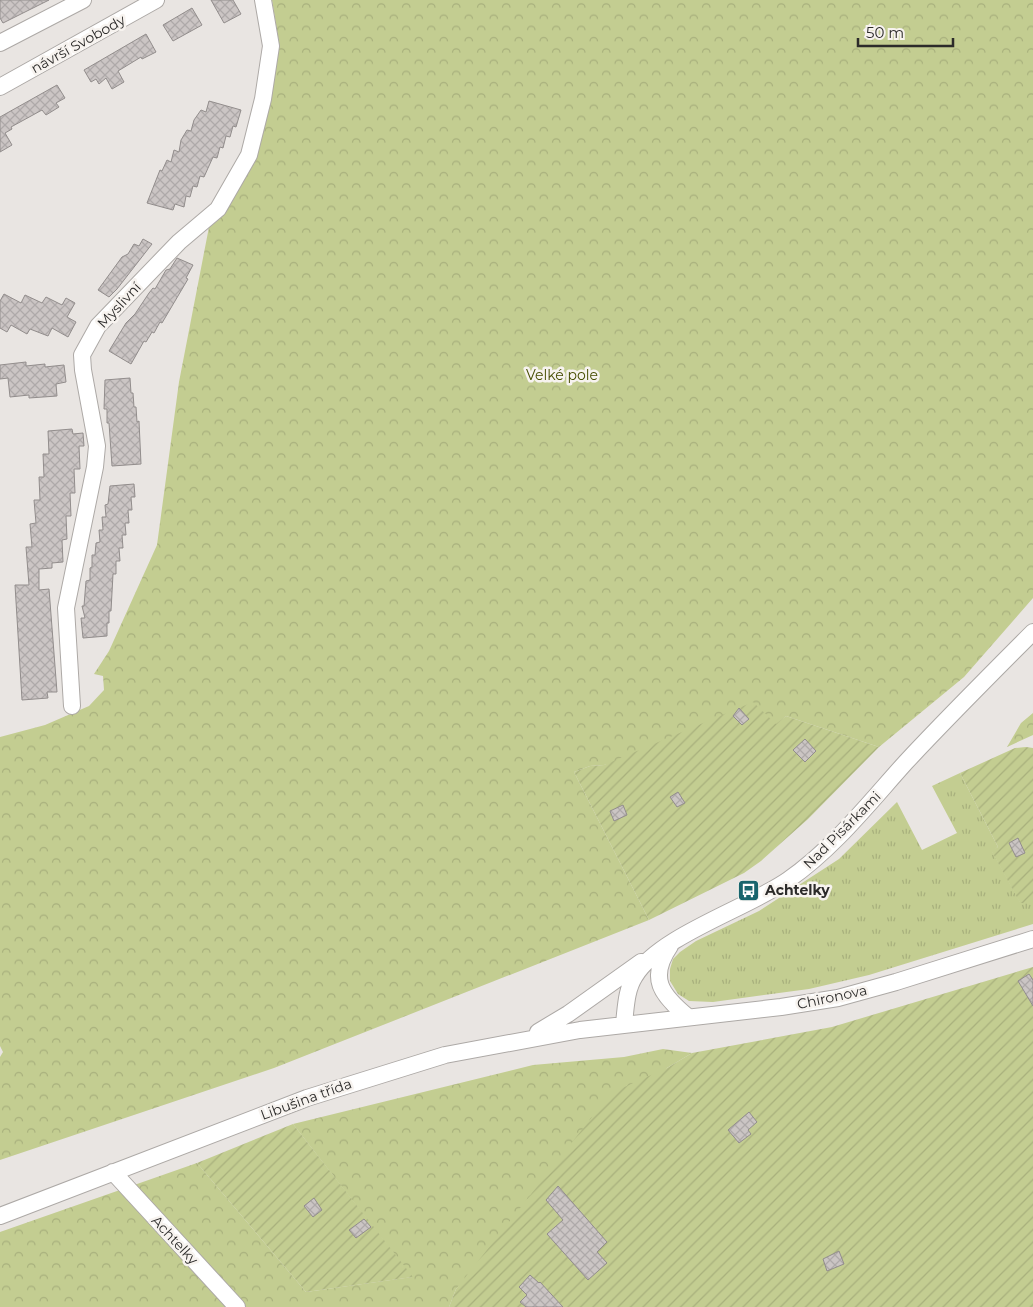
<svg xmlns="http://www.w3.org/2000/svg" width="1033" height="1307" font-family="Montserrat,sans-serif">
<style>
.grass{fill:url(#grass-tufts)}
.forest{fill:url(#forest-crowns)}
.garden{fill:url(#garden-furrows)}
.building{fill:url(#building-cross-hatch);stroke:#928d8c}
.lines{fill:none;stroke-linecap:round;stroke-linejoin:round}
.minor-casing{stroke:#ada9a6;stroke-width:18}
.minor{stroke:#fff;stroke-width:16}
.labels{text-anchor:middle;dominant-baseline:central;stroke-width:5;stroke-linejoin:round;paint-order:stroke}
.street-label{font-size:14px;fill:#2c2b2a;stroke:#f7f3ef}
.park-label{font-size:14px;fill:#464d00;stroke:#f7f3ef}
.poi-label{font-size:14px;font-weight:bold;fill:#2c2b2a;stroke:#f7f3ef;text-anchor:start}
</style>
<defs>
<pattern id="grass-tufts" width="24" height="20" patternUnits="userSpaceOnUse" patternTransform="scale(1.25)"><rect width="24" height="20" fill="#c3cd91"/><path d="M3 7l-1-3M5 7V3M7 7l1-3M15 17l-1-3M17 17v-4M19 17l1-3" fill="none" stroke="#a8b07d"/></pattern>
<pattern id="forest-crowns" width="20" height="18" patternUnits="userSpaceOnUse" patternTransform="scale(1.25)"><rect width="20" height="18" fill="#c3cd91"/><path d="M2 6a3 3 0 1 1 6 0M12 15a3 3 0 1 1 6 0" fill="none" stroke="#a8b07d"/></pattern>
<pattern id="garden-furrows" width="10" height="10" patternUnits="userSpaceOnUse" patternTransform="scale(1.25)"><rect width="10" height="10" fill="#c3cd91"/><path d="M-1 1l2-2M0 10L10 0M9 11l2-2" fill="none" stroke="#a8b07d"/></pattern>
<pattern id="building-cross-hatch" width="8" height="8" patternUnits="userSpaceOnUse" patternTransform="scale(1.25)"><rect width="8" height="8" fill="#cbc5c4"/><path d="M0 0l8 8M0 8l8-8" fill="none" stroke="#aea9a9"/></pattern>
</defs>
<rect width="100%" height="100%" fill="#e9e5e2"/>
<path class="grass" d="M 960,773 L 998,847 L 992,851 L 1020,902 L 1033,903 L 1033,924 L 869,975 L 809,989 L 713,1002 L 689,1001 L 678,994 L 670,981 L 670,969 L 673,959 L 680,952 L 696,941 L 759,911 L 839,859 L 897,802 L 922,850 L 957,833 L 932,786 Z"/>
<path class="forest" d="M 272,0 L 1033,0 L 1033,598 L 964,677 L 879,747 L 786,716 L 776,725 L 604,765 L 590,766 L 574,772 L 649,920 L 274,1068 L 0,1160 L 0,1057 L 3,1052 L 0,1046 L 0,737 L 45,725 L 89,706 L 104,690 L 103,676 L 94,674 L 109,651 L 157,545 L 179,382 L 209,227 L 268,106 L 279,43 Z
M 1033,713 L 1033,735 L 1007,747 L 1021,723 Z
M 663,1049 L 692,1053 L 667,1068 L 456,1289 L 449,1307 L 0,1307 L 0,1232 L 197,1163 L 306,1292 L 412,1277 L 293,1124 L 533,1065 L 624,1057 Z"/>
<path class="garden" d="M 753,702 L 776,724 L 786,716 L 879,747 L 808,819 L 761,861 L 744,873 L 649,920 L 574,772 L 590,766 L 604,765 Z
M 1026,747 L 1033,748 L 1033,903 L 1020,903 L 991,850 L 998,847 L 960,773 L 1015,748 Z
M 1033,967 L 1033,1307 L 449,1307 L 456,1289 L 611,1093 L 667,1068 L 692,1053 L 832,1027 Z
M 293,1124 L 413,1277 L 306,1292 L 197,1163 Z"/>
<path class="building" d="M 0,0 L 49,0 L 3,23 L 0,18 Z
M 211,0 L 233,0 L 241,14 L 224,23 Z
M 192,8 L 202,25 L 173,41 L 163,25 Z
M 146,34 L 156,52 L 142,59 L 141,57 L 118,71 L 124,82 L 112,89 L 106,78 L 99,84 L 96,79 L 91,82 L 84,70 Z
M 57,85 L 65,98 L 56,103 L 59,107 L 46,115 L 42,110 L 11,127 L 12,129 L 5,133 L 12,145 L 0,152 L 0,117 Z
M 209,101 L 241,110 L 236,127 L 233,126 L 230,137 L 226,136 L 223,148 L 220,147 L 217,158 L 213,157 L 204,177 L 200,176 L 197,187 L 193,186 L 190,197 L 186,196 L 184,207 L 175,204 L 173,210 L 147,203 L 160,170 L 162,171 L 167,160 L 171,162 L 174,150 L 179,152 L 181,140 L 187,130 L 191,131 L 194,120 L 201,110 L 206,112 Z
M 143,239 L 152,244 L 117,289 L 109,297 L 98,290 L 122,257 L 128,254 L 134,244 L 139,246 Z
M 177,258 L 193,265 L 186,278 L 188,279 L 162,323 L 160,322 L 154,333 L 152,332 L 146,342 L 144,341 L 131,364 L 109,351 L 126,323 L 135,314 L 149,293 L 153,288 L 155,289 L 166,270 L 170,269 Z
M 4,294 L 21,303 L 25,295 L 42,303 L 46,297 L 62,305 L 66,298 L 75,303 L 67,317 L 76,322 L 68,337 L 52,328 L 48,336 L 30,329 L 27,334 L 11,325 L 7,332 L 0,328 L 0,301 Z
M 26,362 L 26,366 L 45,364 L 45,367 L 64,365 L 66,382 L 56,384 L 57,396 L 29,398 L 29,395 L 10,397 L 8,378 L 0,379 L 0,365 Z
M 130,378 L 131,393 L 133,393 L 134,407 L 136,407 L 137,422 L 139,421 L 141,464 L 112,466 L 109,423 L 107,423 L 107,409 L 104,409 L 105,380 Z
M 72,429 L 73,434 L 83,433 L 84,446 L 79,446 L 80,469 L 74,469 L 75,493 L 70,493 L 71,516 L 66,516 L 67,539 L 62,540 L 63,562 L 52,563 L 52,568 L 39,569 L 39,590 L 49,589 L 57,692 L 47,692 L 48,698 L 22,700 L 15,585 L 29,585 L 26,547 L 32,547 L 30,524 L 36,523 L 34,500 L 40,500 L 39,477 L 44,477 L 43,454 L 49,454 L 48,431 Z
M 134,484 L 135,497 L 131,497 L 132,510 L 128,510 L 129,523 L 125,523 L 126,535 L 122,535 L 123,548 L 119,548 L 120,561 L 116,561 L 116,574 L 113,574 L 111,611 L 109,611 L 109,623 L 107,623 L 107,636 L 83,638 L 81,618 L 85,618 L 82,606 L 84,606 L 86,581 L 90,580 L 90,568 L 92,567 L 92,555 L 95,555 L 96,543 L 100,542 L 99,530 L 103,530 L 102,517 L 106,517 L 105,505 L 108,504 L 110,486 Z
M 739,708 L 749,719 L 742,725 L 733,716 Z
M 805,739 L 816,751 L 805,762 L 793,750 Z
M 678,792 L 685,803 L 677,807 L 670,797 Z
M 623,805 L 627,815 L 614,821 L 610,811 Z
M 1018,838 L 1025,853 L 1016,857 L 1009,843 Z
M 1029,974 L 1033,980 L 1033,1006 L 1018,981 Z
M 749,1112 L 757,1122 L 748,1130 L 751,1134 L 739,1143 L 728,1130 Z
M 558,1186 L 607,1242 L 597,1252 L 607,1263 L 588,1280 L 547,1234 L 563,1220 L 546,1200 Z
M 314,1198 L 322,1210 L 313,1217 L 304,1206 Z
M 364,1219 L 371,1227 L 356,1238 L 349,1230 Z
M 839,1251 L 844,1264 L 827,1271 L 823,1259 Z
M 530,1275 L 539,1283 L 540,1282 L 563,1307 L 526,1307 L 520,1302 L 527,1295 L 519,1287 Z"/>
<g class="lines">
<defs>
<path id="minor" d="M 0,43 L 83,0
M 0,87 L 156,0
M 72,706 L 66,608 L 95,467 L 97,446 L 83,370 L 82,355 L 98,326 L 179,242 L 218,209 L 249,155 L 263,99 L 271,46 L 263,0
M 670,946 C 648,978 661,995 688,1017
M 624,1023 C 626,1007 626,990 635,976 C 659,936 748,908 788,880 C 834,848 869,803 906,762 C 947,718 990,675 1033,632
M 538,1032 L 568,1014 L 641,962
M 113,1172 L 237,1307
M 0,1216 L 307,1098 L 445,1055 L 580,1030 L 781,1007 L 838,998 L 896,982 L 1033,939"/>
</defs>
<use href="#minor" class="minor-casing"/>
<use href="#minor" class="minor"/>
</g>
<defs>
<symbol id="bus-square" viewBox="-11 -11 22 22"><rect x="-9" y="-9" width="18" height="18" rx="4" fill="#18656d" stroke="#f7f3ef"/><path d="M-5-6H5V4H4V6H2V4H-2V6H-4V4H-5ZM-3.5-4V0h7V-4ZM-3.5 1.2v1.5H-2V1.2ZM2 1.2v1.5H3.5V1.2Z" fill="#fff"/></symbol>
</defs>
<g fill-rule="evenodd">
<use href="#bus-square" x="736" y="878" width="25" height="25"/>
</g>
<g class="labels">
<g class="street-label">
<text transform="translate(78 44) rotate(-29)">návrší Svobody</text>
<text transform="translate(119 305) rotate(-47)">Myslivní</text>
<text transform="translate(842 830) rotate(-45)">Nad Pisárkami</text>
<text transform="translate(832 997) rotate(-12)">Chironova</text>
<text transform="translate(306 1099) rotate(-20)">Libušina třída</text>
<text transform="translate(175 1240) rotate(47)">Achtelky</text>
</g>
<g class="park-label">
<text x="562" y="375">Velké pole</text>
</g>
<g class="poi-label">
<text x="765" y="890">Achtelky</text>
</g>
</g>
<path d="M858 38v8h95v-8" fill="none" stroke="#2c2b2a" stroke-width="2.5"/>
<text x="866" y="38" font-size="15" fill="#2c2b2a" stroke="#f7f3ef" stroke-width="4" paint-order="stroke">50 m</text>
</svg>
